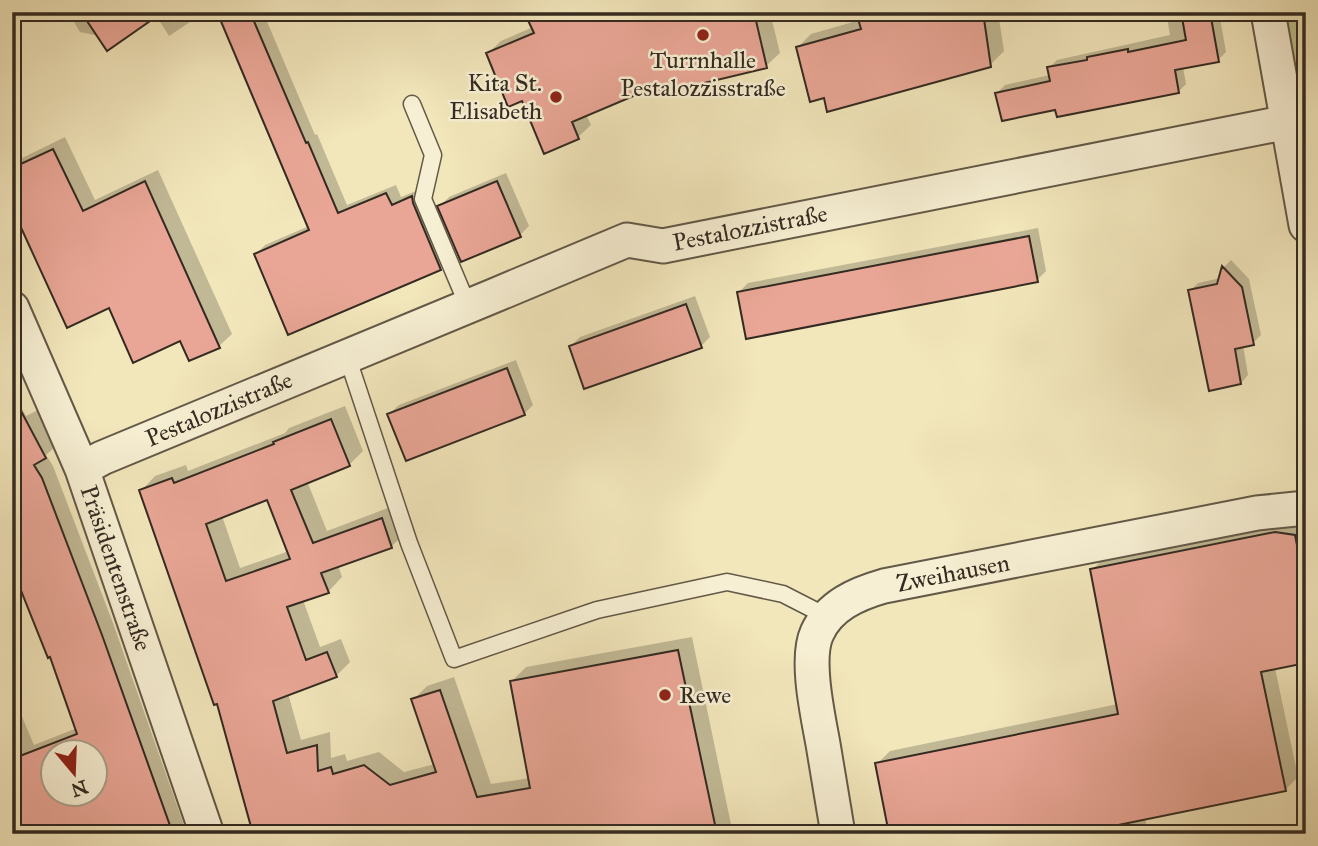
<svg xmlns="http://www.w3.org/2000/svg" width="1318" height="846" font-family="'IM FELL Great Primer',serif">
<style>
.green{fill:#bfc38c;stroke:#797656;stroke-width:2}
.shadow{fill:#0003;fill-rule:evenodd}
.building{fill:#e9a696;stroke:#332a21;stroke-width:2;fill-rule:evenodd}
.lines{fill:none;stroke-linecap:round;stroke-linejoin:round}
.lane-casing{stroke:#635948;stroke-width:19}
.street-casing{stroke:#635948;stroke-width:37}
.lane{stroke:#f7efd3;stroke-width:16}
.street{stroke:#f7efd3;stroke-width:33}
.poi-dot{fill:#8f2418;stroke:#f7efd3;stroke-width:2.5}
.labels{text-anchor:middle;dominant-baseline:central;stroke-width:5;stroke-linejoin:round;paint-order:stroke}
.poi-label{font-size:24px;fill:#332a21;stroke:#f7efd3}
.street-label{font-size:24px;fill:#332a21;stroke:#f7efd3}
</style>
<rect width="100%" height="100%" fill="#f2e6bb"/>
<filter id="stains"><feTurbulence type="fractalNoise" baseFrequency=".00286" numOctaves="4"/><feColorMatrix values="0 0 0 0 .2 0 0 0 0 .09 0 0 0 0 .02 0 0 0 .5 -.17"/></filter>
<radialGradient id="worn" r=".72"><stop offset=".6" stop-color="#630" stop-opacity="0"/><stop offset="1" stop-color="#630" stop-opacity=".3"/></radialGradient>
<path class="green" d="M 1279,12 L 1306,12 L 1306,117 L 1303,108 Z"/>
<path class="shadow" d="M 76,12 L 205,12 L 169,36 L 155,14 L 99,36 L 80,32 L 74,22 Z
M 219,12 L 263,12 L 315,135 L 317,134 L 347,205 L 396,185 L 401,197 L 421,189 L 450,259 L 440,268 L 289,333 L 256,254 L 265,245 L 309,226 Z
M 642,12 L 770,12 L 780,53 L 766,66 Z
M 858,12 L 998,12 L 1004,51 L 990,65 L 825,96 L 797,48 L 811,34 L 860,20 Z
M 1166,12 L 1219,12 L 1226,52 L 1218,60 L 1183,67 L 1186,84 L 1178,92 L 1057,108 L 997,93 L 1005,85 L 1050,75 L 1049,68 L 1057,60 L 1170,35 Z
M 533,27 L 586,114 L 591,125 L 578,137 L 545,152 L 523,99 L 488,53 L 501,41 Z
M 65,137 L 95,200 L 158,170 L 232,334 L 219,346 L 190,359 L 181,339 L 110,306 L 12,205 L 12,163 Z
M 506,173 L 529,226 L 520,235 L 439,207 L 449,197 Z
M 1038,228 L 1046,271 L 1037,280 L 739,292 L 748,283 Z
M 1231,260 L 1249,279 L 1261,335 L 1253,343 L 1243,345 L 1248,375 L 1241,383 L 1190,291 L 1198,283 L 1221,278 L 1224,267 Z
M 695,296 L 710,337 L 701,346 L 571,346 L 580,337 Z
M 516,360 L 533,405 L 524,414 L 389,414 L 399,405 Z
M 12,391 L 26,416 L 38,410 L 57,445 L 46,455 L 53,466 L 113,623 L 187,834 L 39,834 L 12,807 L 12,693 L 34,745 L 77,728 L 51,655 L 27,599 L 12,586 ZM 52,752 L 94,752 L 94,794 L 52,794 Z
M 345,406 L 363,451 L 349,465 L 307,481 L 327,531 L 396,505 L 405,533 L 391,547 L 338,565 L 342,577 L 328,592 L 303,600 L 320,647 L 341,639 L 350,662 L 336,676 L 288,693 L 301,740 L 330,732 L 331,758 L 345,754 L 347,761 L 379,752 L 404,772 L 435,764 L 413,700 L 427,686 L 454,677 L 491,784 L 530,778 L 512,681 L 526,667 L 692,637 L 733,834 L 254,834 L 218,702 L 141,491 L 155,476 L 186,465 L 188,471 L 285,433 L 289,428 ZM 267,497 L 289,551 L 240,568 L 222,516 Z
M 1289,520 L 1306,523 L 1306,661 L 1275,668 L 1298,777 L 1285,790 L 1145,818 L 1148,834 L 891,834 L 877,764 L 890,751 L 1118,704 L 1092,570 L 1105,557 Z"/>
<path class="building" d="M 81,12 L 163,12 L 107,51 Z
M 217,12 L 250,12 L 306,143 L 308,142 L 338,213 L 386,193 L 392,205 L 412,196 L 413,203 L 441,270 L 288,335 L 254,254 L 309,230 Z
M 524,12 L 754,12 L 767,68 L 658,94 L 657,86 L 572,122 L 579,139 L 544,154 L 522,101 L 508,107 L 486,53 L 534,33 Z
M 856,12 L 983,12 L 991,67 L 827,112 L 824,98 L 810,102 L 796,47 L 861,29 Z
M 1181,12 L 1210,12 L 1219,62 L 1175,70 L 1179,93 L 1057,117 L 1055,110 L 1002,121 L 995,93 L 1050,81 L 1047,67 L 1087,60 L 1087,57 L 1128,49 L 1128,52 L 1186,40 Z
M 53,149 L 83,211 L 145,181 L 220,348 L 189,361 L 180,341 L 133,363 L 109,308 L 67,328 L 12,208 L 12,168 Z
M 497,181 L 521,237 L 461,262 L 437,206 Z
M 1029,236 L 1038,282 L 746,339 L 737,292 Z
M 1222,266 L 1242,287 L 1254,345 L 1235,349 L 1241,384 L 1209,391 L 1188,290 L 1217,284 Z
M 686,304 L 702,348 L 584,389 L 569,346 Z
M 507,368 L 525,415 L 406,461 L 387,414 Z
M 12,394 L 46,458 L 34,465 L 42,478 L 102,635 L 173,834 L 12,834 L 12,759 L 77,734 L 50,657 L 48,658 L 12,568 ZM 52,752 L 94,752 L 94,794 L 52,794 Z
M 331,419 L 350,466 L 291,490 L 313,543 L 382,518 L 392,548 L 321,573 L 329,593 L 287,607 L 306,660 L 327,652 L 337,677 L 273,701 L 287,753 L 317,745 L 318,771 L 331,767 L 333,774 L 364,765 L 390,785 L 436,772 L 411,699 L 440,690 L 477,797 L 530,788 L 510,681 L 678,650 L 717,834 L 253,834 L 217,704 L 214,705 L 139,490 L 172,478 L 174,483 L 274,444 L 273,442 ZM 267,500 L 290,559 L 226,581 L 206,524 Z
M 1275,532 L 1295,535 L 1306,591 L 1306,663 L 1261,672 L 1286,791 L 1074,834 L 889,834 L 875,763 L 1118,714 L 1090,569 Z"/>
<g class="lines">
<defs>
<path id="lane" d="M 412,104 L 433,155 L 423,199 L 468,306
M 347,356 L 409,543 L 454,659 L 597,610 L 727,582 L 783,594 L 826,616"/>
<path id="street" d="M 1268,12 L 1306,225
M 12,308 L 82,469 L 207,834
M 82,469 L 102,458 C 277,387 452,313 627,240 L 663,246 L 1288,122
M 838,834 C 833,804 828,774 823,744 C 818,716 805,659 817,633 C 829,606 856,594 884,586 L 1257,513 L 1306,508"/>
</defs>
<use href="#lane" class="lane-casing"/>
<use href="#street" class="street-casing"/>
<use href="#lane" class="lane"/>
<use href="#street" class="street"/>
</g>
<g class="poi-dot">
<circle cx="703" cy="35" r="7"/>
<circle cx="556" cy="97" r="7"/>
<circle cx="665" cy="695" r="7"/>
</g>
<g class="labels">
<g class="poi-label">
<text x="703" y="60">Turrnhalle<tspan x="703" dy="28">Pestalozzisstraße</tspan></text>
<text x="542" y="83" text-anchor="end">Kita St.<tspan x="542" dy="28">Elisabeth</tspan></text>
<text x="679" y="695" text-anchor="start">Rewe</text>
</g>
<g class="street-label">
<text transform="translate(750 228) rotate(-11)">Pestalozzistraße</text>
<text transform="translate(219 409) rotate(-23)">Pestalozzistraße</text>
<text transform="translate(116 568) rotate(71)">Präsidentenstraße</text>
<text transform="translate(953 573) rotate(-11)">Zweihausen</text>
</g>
</g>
<rect width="1318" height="846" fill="none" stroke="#f2e6bb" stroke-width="42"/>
<rect x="14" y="14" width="1290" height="818" fill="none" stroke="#332a21" stroke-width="3.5"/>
<rect x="21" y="21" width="1276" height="804" fill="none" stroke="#332a21" stroke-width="2"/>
<g transform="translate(74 773) rotate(161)"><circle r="33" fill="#f7efd3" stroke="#a9a08c" stroke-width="2"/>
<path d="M0-5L12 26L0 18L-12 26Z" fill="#8f2418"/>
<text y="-10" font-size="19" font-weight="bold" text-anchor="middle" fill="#332a21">N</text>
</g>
<rect width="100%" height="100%" filter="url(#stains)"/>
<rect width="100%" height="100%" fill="url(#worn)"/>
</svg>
